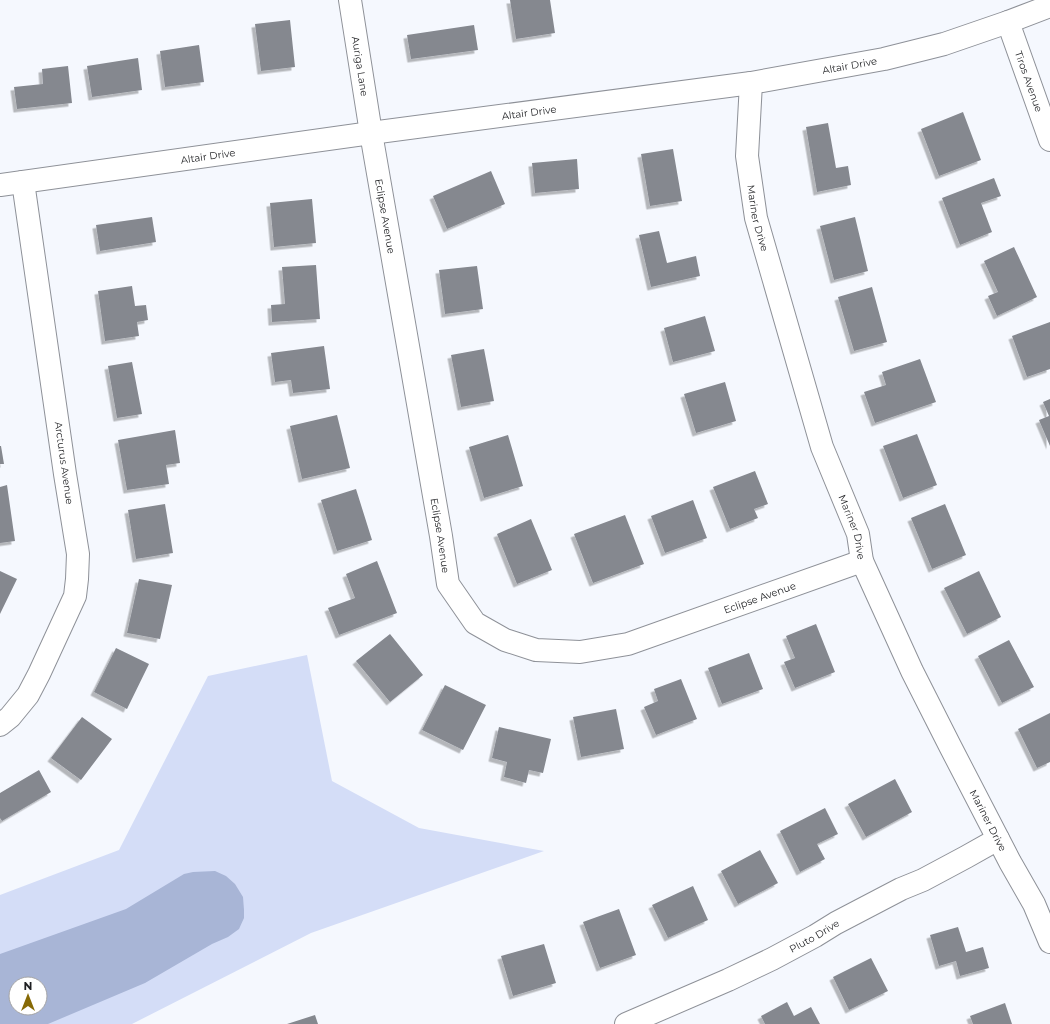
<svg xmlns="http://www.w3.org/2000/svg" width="1050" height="1024" font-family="Montserrat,sans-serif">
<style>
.green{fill:#d4ddf7;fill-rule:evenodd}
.water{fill:#a8b5d6;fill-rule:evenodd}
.building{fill:#85888f;filter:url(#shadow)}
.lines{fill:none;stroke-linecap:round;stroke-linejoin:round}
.street-casing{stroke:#8e9198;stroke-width:24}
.secondary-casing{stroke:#8e9198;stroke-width:24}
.street{stroke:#fff;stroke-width:22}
.secondary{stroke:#fff;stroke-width:22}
.labels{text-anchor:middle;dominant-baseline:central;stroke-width:3.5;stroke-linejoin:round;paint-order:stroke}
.street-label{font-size:10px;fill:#1e1f22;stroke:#fff}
</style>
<defs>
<filter id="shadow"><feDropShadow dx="-3.5" dy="3.5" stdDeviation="0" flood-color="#0004"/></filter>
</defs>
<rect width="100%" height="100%" fill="#f5f8fe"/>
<path class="green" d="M 307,655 L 332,781 L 419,828 L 544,851 L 311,933 L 132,1024 L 0,1024 L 0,895 L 119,850 L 208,676 ZM 16,984 L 40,984 L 40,1008 L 16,1008 Z"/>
<path class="water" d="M 215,871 L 226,876 L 235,884 L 243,897 L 244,910 L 244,918 L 239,929 L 228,937 L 212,944 L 145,983 L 48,1024 L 0,1024 L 0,954 L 126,909 L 184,874 L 193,872 ZM 16,984 L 40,984 L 40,1008 L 16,1008 Z"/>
<path class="building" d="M 510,0 L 550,0 L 555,33 L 516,39 Z
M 290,20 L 295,67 L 261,71 L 255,24 Z
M 474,25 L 478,50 L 411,59 L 407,35 Z
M 199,45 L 204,82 L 165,87 L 160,51 Z
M 138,58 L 142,90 L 92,97 L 87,66 Z
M 68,66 L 72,103 L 17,109 L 14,87 L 43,84 L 42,69 Z
M 963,112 L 981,160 L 939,176 L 921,129 Z
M 828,123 L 836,168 L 848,166 L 851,185 L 817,192 L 806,127 Z
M 673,149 L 682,201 L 650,206 L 641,154 Z
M 577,159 L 579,189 L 535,193 L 532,163 Z
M 491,171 L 505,204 L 447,229 L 433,196 Z
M 994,178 L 1001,196 L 981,203 L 992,232 L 960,245 L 942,198 Z
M 312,199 L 316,243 L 274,247 L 270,203 Z
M 152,217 L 156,242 L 100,251 L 96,225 Z
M 855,217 L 868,271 L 834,280 L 820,226 Z
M 659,231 L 667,263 L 696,256 L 700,276 L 651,287 L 639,235 Z
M 1014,247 L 1037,297 L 997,316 L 988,296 L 998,292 L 984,261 Z
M 316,265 L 320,319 L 272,322 L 271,305 L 285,304 L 282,267 Z
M 477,266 L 483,309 L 445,314 L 439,270 Z
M 132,286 L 135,306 L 146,305 L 148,320 L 137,322 L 139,336 L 105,341 L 98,291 Z
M 872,287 L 887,342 L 854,351 L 838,297 Z
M 705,316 L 715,351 L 673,362 L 664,328 Z
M 1050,322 L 1050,369 L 1027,377 L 1012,336 Z
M 324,346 L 330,389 L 293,393 L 291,380 L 275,382 L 271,353 Z
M 484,349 L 494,401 L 461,407 L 451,355 Z
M 920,359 L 936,402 L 875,423 L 864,392 L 886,385 L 882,372 Z
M 132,362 L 142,414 L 117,418 L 108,366 Z
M 725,382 L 736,421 L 696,433 L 684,394 Z
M 1050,399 L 1050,446 L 1039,420 L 1049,416 L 1043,402 Z
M 337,415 L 350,468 L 302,479 L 290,426 Z
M 175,430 L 180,463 L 166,465 L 169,484 L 127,490 L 118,440 Z
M 917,434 L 937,485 L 903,498 L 883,446 Z
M 508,435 L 523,486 L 484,498 L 469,447 Z
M 0,446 L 1,446 L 4,464 L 0,464 Z
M 755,471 L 768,504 L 754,509 L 758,518 L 730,529 L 713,487 Z
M 7,485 L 15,541 L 0,543 L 0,487 Z
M 356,489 L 372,540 L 337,551 L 321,500 Z
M 693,500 L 707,538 L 665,553 L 651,516 Z
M 165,504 L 173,553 L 136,559 L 128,510 Z
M 945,504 L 966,555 L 932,569 L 911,518 Z
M 625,515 L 644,564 L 593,583 L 574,534 Z
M 531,519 L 552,570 L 517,584 L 497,534 Z
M 377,561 L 397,613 L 339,635 L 328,608 L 355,598 L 346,574 Z
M 0,571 L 17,579 L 0,614 Z
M 979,571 L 1001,617 L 967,634 L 944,588 Z
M 139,579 L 172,585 L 160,639 L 127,633 Z
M 816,624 L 835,672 L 795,688 L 784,662 L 795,658 L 786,636 Z
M 390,634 L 423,675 L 390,702 L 356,661 Z
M 1009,640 L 1034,687 L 1002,703 L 978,656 Z
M 116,648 L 149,664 L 127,709 L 94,692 Z
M 749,653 L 763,689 L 722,704 L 708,668 Z
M 681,679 L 697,719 L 656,735 L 644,707 L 658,701 L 654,689 Z
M 445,685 L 486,705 L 463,750 L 422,730 Z
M 616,709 L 624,749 L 581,757 L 573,717 Z
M 1050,713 L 1050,762 L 1037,768 L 1018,729 Z
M 82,717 L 112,739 L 81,780 L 51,758 Z
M 499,727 L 551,739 L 543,773 L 529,770 L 526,783 L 504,777 L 507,762 L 492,758 Z
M 39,770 L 51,792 L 2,821 L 0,818 L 0,793 Z
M 895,779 L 912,812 L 866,837 L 848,804 Z
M 825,808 L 838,834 L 817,844 L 825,859 L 800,872 L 780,831 Z
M 760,850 L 778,883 L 738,904 L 721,871 Z
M 693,886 L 708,920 L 668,938 L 652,905 Z
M 619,909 L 636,955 L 600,968 L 583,922 Z
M 958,927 L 966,952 L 983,947 L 989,968 L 960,976 L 956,961 L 939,966 L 930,935 Z
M 544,944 L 556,983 L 513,996 L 501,956 Z
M 871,958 L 888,991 L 849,1010 L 833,977 Z
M 787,1002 L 794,1016 L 811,1007 L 820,1024 L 765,1024 L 761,1016 Z
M 1005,1003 L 1012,1024 L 973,1024 L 970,1016 Z
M 315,1015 L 318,1024 L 287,1024 Z"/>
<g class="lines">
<defs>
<g id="street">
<path id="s1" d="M 350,0 L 371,133 L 441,536 L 448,584 L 475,623 L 505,640 L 536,650 L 580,652 L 628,644 L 862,561"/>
<path id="s2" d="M 1008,22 L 1050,140"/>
<path id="s3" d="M 751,83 L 747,156 L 756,218 L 822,447 L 858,534 L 862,561 L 912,671 L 950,746 L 1010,862 L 1034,904 L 1050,942"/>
<path d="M 0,725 L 10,717 L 28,695 L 39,674 L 75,596 L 77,579 L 78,554 L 65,474 L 23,182"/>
<path id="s4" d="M 626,1024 L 728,980 L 772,959 L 815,936 L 836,923 L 901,889 L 923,880 L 966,857 L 998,839"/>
</g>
<g id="secondary">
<path id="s5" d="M 0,185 L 371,133 L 751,83 L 884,59 L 944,44 L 1008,22 L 1050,6"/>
</g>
</defs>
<use href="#street" class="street-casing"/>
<use href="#secondary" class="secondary-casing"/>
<use href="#street" class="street"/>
<use href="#secondary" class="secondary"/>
</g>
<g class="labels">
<g class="street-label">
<text stroke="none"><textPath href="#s5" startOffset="858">Altair Drive</textPath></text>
<text stroke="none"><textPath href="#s1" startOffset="67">Auriga Lane</textPath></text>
<text stroke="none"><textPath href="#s2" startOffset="63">Tiros Avenue</textPath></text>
<text stroke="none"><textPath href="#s5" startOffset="534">Altair Drive</textPath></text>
<text stroke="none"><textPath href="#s5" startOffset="210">Altair Drive</textPath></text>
<text stroke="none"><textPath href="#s1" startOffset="219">Eclipse Avenue</textPath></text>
<text stroke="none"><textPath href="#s3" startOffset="136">Mariner Drive</textPath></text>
<text transform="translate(64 463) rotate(82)">Arcturus Avenue</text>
<text stroke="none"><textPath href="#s3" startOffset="460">Mariner Drive</textPath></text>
<text stroke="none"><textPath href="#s1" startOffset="543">Eclipse Avenue</textPath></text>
<text stroke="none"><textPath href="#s1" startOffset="939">Eclipse Avenue</textPath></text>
<text stroke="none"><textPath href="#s3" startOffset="784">Mariner Drive</textPath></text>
<text stroke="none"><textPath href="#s4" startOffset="208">Pluto Drive</textPath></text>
</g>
</g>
<g transform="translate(28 996)"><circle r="19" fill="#ffffff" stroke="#a5a5a7"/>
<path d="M0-3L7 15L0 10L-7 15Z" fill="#876a06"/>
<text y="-6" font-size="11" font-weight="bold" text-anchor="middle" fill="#1e1f22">N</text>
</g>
</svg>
